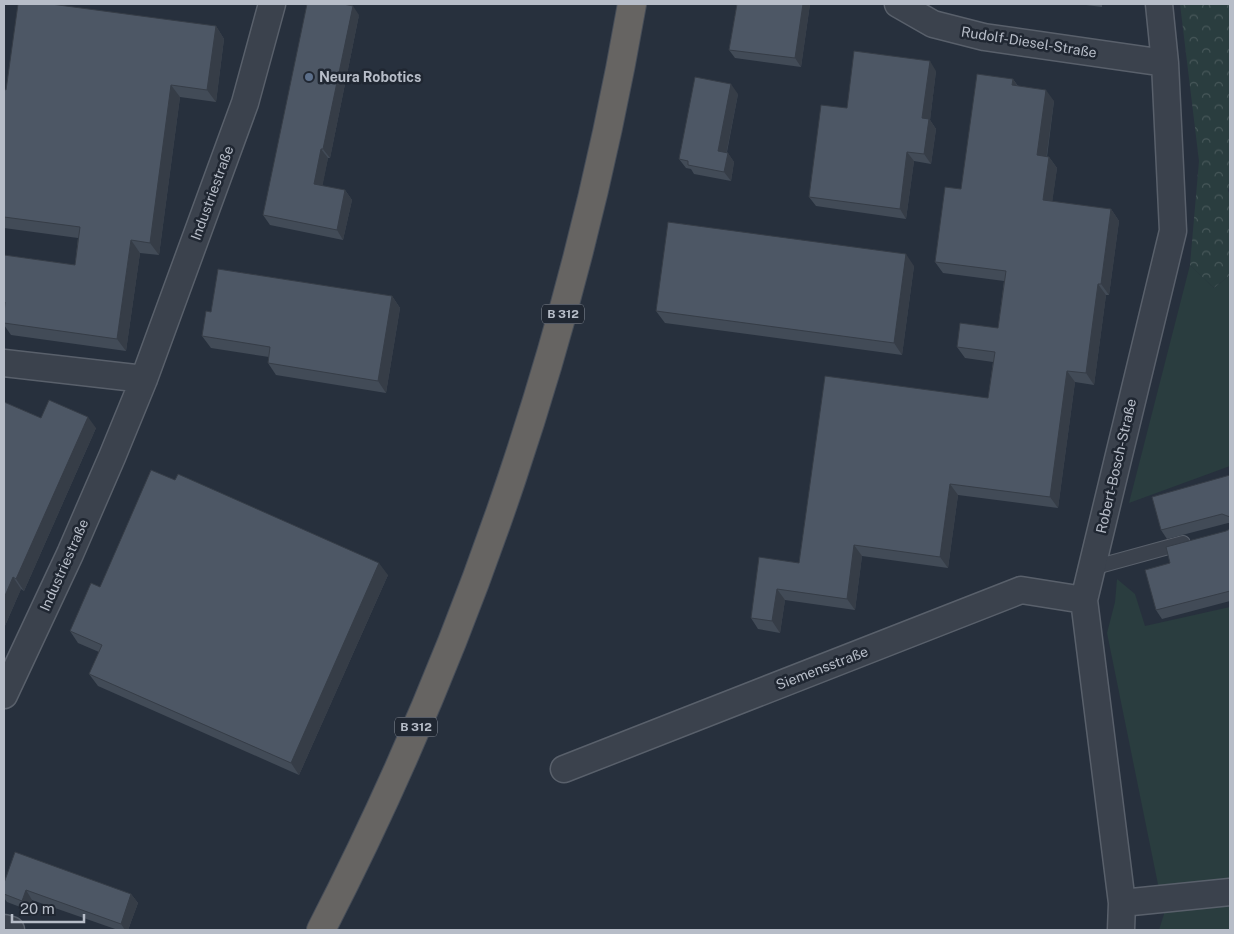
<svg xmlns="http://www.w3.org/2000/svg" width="1234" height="934" font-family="'Public Sans',sans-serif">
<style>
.green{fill:#2a3d3f}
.forest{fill:url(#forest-crowns)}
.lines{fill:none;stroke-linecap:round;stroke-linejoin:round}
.service-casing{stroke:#59606b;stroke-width:16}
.minor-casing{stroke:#59606b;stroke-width:29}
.trunk-casing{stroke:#464d58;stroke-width:30}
.service{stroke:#3b424d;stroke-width:14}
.minor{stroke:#3b424d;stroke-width:26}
.trunk{stroke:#666462;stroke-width:28}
.wall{fill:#424b57}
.shaded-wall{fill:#363d47}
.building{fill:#4d5765;stroke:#363d47}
.service-dot{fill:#5c6f8a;stroke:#202732;stroke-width:2}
.labels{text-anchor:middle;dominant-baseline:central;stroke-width:5;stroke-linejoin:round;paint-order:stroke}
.shield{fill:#202732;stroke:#8a909b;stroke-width:1}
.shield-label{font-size:12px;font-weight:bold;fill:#b7bdc8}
.street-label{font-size:14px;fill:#b7bdc8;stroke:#202732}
.poi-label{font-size:14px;font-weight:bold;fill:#b7bdc8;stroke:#202732;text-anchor:start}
</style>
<defs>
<pattern id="forest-crowns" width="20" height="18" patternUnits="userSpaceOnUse" patternTransform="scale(1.25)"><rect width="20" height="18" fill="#2a3d3f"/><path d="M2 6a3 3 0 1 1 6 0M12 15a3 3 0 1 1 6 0" fill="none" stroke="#475759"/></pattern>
</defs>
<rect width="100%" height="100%" fill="#27303d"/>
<path class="green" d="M 1190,265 L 1214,288 L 1230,275 L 1230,466 L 1129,503 Z
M 1117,579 L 1135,594 L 1145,626 L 1230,607 L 1230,930 L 1159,930 L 1164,914 L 1107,633 L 1115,602 Z"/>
<path class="forest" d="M 1180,4 L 1230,4 L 1230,187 L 1228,190 L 1230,196 L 1230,275 L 1214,288 L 1190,265 L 1199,161 Z"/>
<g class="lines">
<defs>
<path id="service" d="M 1092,568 L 1183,543"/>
<path id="minor" d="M 898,4 L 933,24 L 984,37 L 1165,63
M 4,363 L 144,379
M 4,695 L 70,554 L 112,457 L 144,379 L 245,103 L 272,4
M 564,769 L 1021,590 L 1084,600
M 1122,903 L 1230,892
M 4,928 L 11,930
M 1121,930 L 1122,903 L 1084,600 L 1173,231 L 1165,63 L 1159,4"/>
<path id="trunk" d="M 321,930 C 471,639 576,326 632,4"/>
</defs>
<use href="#service" class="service-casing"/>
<use href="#minor" class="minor-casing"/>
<use href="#trunk" class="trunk-casing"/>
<use href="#service" class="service"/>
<use href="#minor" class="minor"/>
<use href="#trunk" class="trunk"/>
</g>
<path class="wall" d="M 737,4 L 810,4 L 801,67 L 735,58 L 729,50 Z
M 1078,4 L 1102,4 L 1102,7 Z
M 359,15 L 330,158 L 328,158 L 322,186 L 345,190 L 352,200 L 343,240 L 270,225 L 263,215 Z
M 216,26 L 224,39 L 216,102 L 180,97 L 159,255 L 140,253 L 126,351 L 11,335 L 4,325 L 4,255 L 75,265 L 78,238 L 4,228 L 4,89 L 6,90 Z
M 936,71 L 930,120 L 936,129 L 931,164 L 914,161 L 906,219 L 816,206 L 809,197 L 847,108 Z
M 1013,79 L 1018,86 L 1054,101 L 1047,157 L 1049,157 L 1057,168 L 1052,202 L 1111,209 L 1119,221 L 1109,295 L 1106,295 L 1094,385 L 1075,382 L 1058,508 L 958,495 L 948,568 L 862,556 L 855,610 L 785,600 L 780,633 L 758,629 L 751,618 L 799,563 L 988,398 L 993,362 L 965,358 L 957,347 L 998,328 L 1004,281 L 943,273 L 935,262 L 961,189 Z
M 738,94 L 727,152 L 734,162 L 731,181 L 694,174 L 691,169 L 686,168 L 679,159 Z
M 914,266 L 902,355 L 665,323 L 656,311 Z
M 392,296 L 400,308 L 386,393 L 276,375 L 268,363 L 269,357 L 211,348 L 202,336 L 211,312 Z
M 4,402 L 41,418 L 96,428 L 24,591 L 21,589 L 4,628 Z
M 1230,475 L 1230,523 L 1228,523 L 1167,539 L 1161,530 Z
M 1230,529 L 1230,601 L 1162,619 L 1156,610 L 1170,563 Z
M 388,575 L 299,775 L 98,686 L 89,674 L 99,652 L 78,643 L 70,631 L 100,587 Z
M 4,883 L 131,894 L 138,903 L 128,930 L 118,930 L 32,900 L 28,910 L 7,902 L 4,898 Z"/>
<path class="shaded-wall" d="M 803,4 L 810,4 L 801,67 L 795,58 Z
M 353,6 L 359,15 L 330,158 L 323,149 Z
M 216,26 L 224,39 L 216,102 L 207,90 Z
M 930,61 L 936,71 L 930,120 L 936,129 L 931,164 L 924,154 L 922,118 Z
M 1013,79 L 1020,90 L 1012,85 Z
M 731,84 L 738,94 L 725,160 L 718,151 Z
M 171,85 L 180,97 L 159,255 L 150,243 Z
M 1046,90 L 1054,101 L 1045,167 L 1037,155 Z
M 321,149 L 328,158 L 321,194 L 314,184 Z
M 907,152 L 914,161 L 906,219 L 900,209 Z
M 728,153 L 734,162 L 731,181 L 724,172 Z
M 1049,157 L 1057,168 L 1051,211 L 1043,200 Z
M 345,190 L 352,200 L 343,240 L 337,230 Z
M 1111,209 L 1119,221 L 1109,295 L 1101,284 Z
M 131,240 L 140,253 L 126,351 L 117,339 Z
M 906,254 L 914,266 L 902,355 L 894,343 Z
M 1098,284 L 1106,295 L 1094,385 L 1086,373 Z
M 392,296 L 400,308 L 386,393 L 378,381 Z
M 1067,371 L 1075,382 L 1058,508 L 1050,497 Z
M 88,417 L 96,428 L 24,591 L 16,579 Z
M 950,484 L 958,495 L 948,568 L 940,557 Z
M 854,545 L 862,556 L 855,610 L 847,599 Z
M 379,563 L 388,575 L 299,775 L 291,763 Z
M 13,577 L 21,589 L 4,628 L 4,598 Z
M 777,589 L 785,600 L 780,633 L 772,621 Z
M 26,890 L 32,900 L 28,910 L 22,901 Z
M 131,894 L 138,903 L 128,930 L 125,930 L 121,924 Z"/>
<path class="building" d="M 18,4 L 51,4 L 216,26 L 207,90 L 171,85 L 150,243 L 131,240 L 117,339 L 4,323 L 4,314 L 5,302 L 4,301 L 4,255 L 75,265 L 80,227 L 4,217 L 4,89 L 6,90 Z
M 307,4 L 343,4 L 353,6 L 323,149 L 321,149 L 314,184 L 345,190 L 337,230 L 263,215 Z
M 737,4 L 803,4 L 795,58 L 729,50 Z
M 854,51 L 930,61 L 922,118 L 929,119 L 924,154 L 907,152 L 900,209 L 809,197 L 821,105 L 847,108 Z
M 977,74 L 1013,79 L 1012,85 L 1046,90 L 1037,155 L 1049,157 L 1043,200 L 1111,209 L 1101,284 L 1098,284 L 1086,373 L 1067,371 L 1050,497 L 950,484 L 940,557 L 854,545 L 847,599 L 777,589 L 772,621 L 751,618 L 759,557 L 799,563 L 825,376 L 988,398 L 995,352 L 957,347 L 960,323 L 998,328 L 1006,271 L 935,262 L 945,187 L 961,189 Z
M 695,77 L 731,84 L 718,151 L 728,153 L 724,172 L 688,165 L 688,161 L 679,159 Z
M 668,222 L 906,254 L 894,343 L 656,311 Z
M 218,269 L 392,296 L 378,381 L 268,363 L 270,347 L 202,336 L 206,311 L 211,312 Z
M 49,400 L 88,417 L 16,579 L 13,577 L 4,598 L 4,402 L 41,418 Z
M 151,470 L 175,480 L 178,474 L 379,563 L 291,763 L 89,674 L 102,645 L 70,631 L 91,583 L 100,587 Z
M 1230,475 L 1230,517 L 1222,514 L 1161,530 L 1152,497 Z
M 1230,529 L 1230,591 L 1156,610 L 1145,570 L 1170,563 L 1166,547 L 1226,531 Z
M 15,852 L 131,894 L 121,924 L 26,890 L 22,901 L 4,894 L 4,883 Z"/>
<circle class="service-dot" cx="309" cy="77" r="5"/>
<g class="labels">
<g class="shield">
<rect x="542" y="304.5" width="42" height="19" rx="4"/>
<rect x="395" y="717.5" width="42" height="19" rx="4"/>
</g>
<g class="shield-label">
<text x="563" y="314">B 312</text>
<text x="416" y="727">B 312</text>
</g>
<g class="street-label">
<text transform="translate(1029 42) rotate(9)">Rudolf-Diesel-Straße</text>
<text transform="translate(212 193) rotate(-70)">Industriestraße</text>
<text transform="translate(1116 466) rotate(-77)">Robert-Bosch-Straße</text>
<text transform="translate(64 565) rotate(-66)">Industriestraße</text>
<text transform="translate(822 668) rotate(-21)">Siemensstraße</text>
</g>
<g class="poi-label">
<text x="319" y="77">Neura Robotics</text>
</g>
</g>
<rect width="1234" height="934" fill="none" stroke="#b7bdc8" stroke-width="10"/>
<path d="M12 914v8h72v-8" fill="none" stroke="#b7bdc8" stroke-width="2.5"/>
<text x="20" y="914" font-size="15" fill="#b7bdc8" stroke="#202732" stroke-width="4" paint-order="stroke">20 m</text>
</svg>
